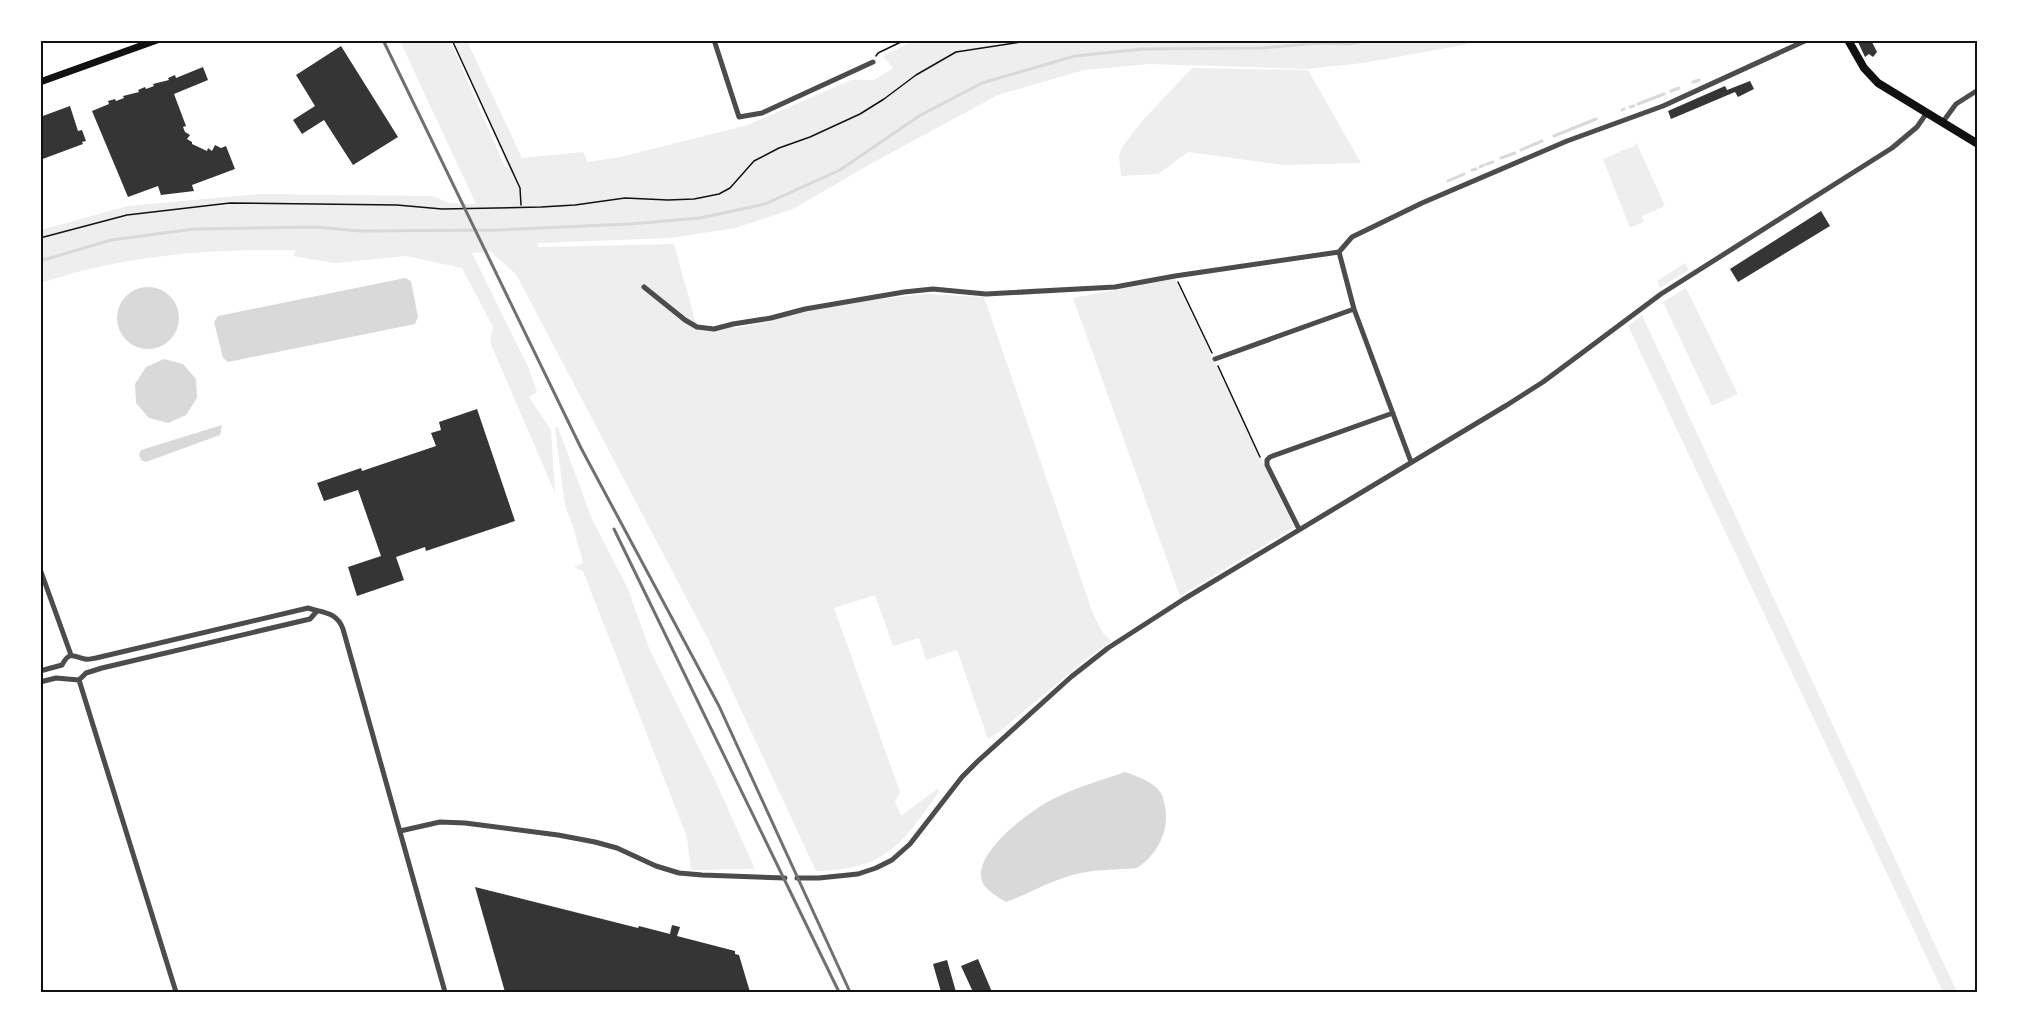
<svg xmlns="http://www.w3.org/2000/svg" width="2018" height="1033" font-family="'Archivo Narrow',sans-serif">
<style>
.green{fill:#eee}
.water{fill:#d9d9d9}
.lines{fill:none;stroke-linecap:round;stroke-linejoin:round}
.stream{stroke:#d9d9d9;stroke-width:3}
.building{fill:#353535}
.path{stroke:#111;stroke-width:1.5}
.minor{stroke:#4c4c4c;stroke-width:5}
.secondary{stroke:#111;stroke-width:7}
.primary{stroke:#111;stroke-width:8}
.rail{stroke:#707070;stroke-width:3}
.neatline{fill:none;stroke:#111;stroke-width:2}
</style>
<rect width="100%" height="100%" fill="#fff"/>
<path class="green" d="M 400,41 L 450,41 L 505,167 L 508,167 L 454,41 L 467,41 L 522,158 L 583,152 L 588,162 L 620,157 L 748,125 L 851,80 L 874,80 L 893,68 L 883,56 L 913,41 L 1478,41 L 1464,45 L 1363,63 L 1308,69 L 1149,64 L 1084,70 L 998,95 L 874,162 L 793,209 L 735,228 L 671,238 L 537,243 L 539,247 L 674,244 L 697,327 L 714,329 L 733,324 L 735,328 L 768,322 L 801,312 L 872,300 L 925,294 L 984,297 L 1093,614 L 1103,633 L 1111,641 L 1080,664 L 999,732 L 988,739 L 957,650 L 926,660 L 919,638 L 893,646 L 875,595 L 834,608 L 900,792 L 895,802 L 901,816 L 937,789 L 940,791 C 900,845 888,869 816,871 L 709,641 L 516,274 L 490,251 L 472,253 L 529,369 L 537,392 L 529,397 L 551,430 L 555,493 L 490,342 L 493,327 L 462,268 L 406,256 L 335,263 L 293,256 L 296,250 C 209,249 123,255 41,283 L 41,230 L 128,206 L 260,194 L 433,196 L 449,203 L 476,204 Z
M 1192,68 L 1308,70 L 1361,163 L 1283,165 L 1188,152 L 1158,174 L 1121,176 L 1119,156 L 1122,147 L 1143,120 Z
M 1636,142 L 1665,206 L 1642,216 L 1644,222 L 1630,228 L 1603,159 L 1620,152 L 1620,148 L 1621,151 L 1635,146 Z
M 1685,263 L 1689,270 L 1660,288 L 1657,281 Z
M 1175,279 L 1294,527 L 1180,596 L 1073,298 Z
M 1686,288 L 1738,394 L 1712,406 L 1663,302 Z
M 1642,315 L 1957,992 L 1943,992 L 1628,326 Z
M 558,427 L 591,517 L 628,589 L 649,648 L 714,778 L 755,869 L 691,870 L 687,837 L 583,571 L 574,567 L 583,563 L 573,526 L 565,506 L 555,428 Z"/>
<path class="water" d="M 405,278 L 411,281 L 418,317 L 415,324 L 228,362 L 223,358 L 214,322 L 218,316 Z
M117 318a31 31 0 1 1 62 0a31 31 0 1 1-62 0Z
M 164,359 L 183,364 L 196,379 L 197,398 L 186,415 L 168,423 L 149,418 L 136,403 L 135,384 L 146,367 Z
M 222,425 L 220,435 L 146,462 L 141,460 L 139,455 L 141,450 Z
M 1125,772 C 1137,776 1154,782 1161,793 C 1163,796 1163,799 1164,802 C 1171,828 1159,853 1137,868 C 1118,870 1099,869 1081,873 C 1055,878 1031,893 1006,902 C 998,897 985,890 982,881 C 972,853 1033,808 1055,798 C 1077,787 1102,780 1125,772 Z"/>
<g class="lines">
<path class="stream" d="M 1693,82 L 1699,80
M 1671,91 L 1679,88
M 1638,104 L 1664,94
M 1630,107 L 1634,106
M 1622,110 L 1624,109
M 1554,136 L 1596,119
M 1521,150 L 1542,141
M 1501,158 L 1515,153
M 1487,164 L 1493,162
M 1480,167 L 1484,165
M 1472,170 L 1476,169
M 1448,181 L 1464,174
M 40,261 L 111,240 L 194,229 L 316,227 L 360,231 L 499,230 L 630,224 L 700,218 L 765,204 L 840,170 L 919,116 L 982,83 L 1075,56 L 1143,49 L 1262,48 L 1319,43 L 1351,44 L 1368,40"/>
</g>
<path class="building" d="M 1857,40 L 1871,40 L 1877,52 L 1873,57 L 1869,54 L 1865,57 Z
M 341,46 L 398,137 L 353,165 L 324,120 L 302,134 L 293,120 L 315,106 L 296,75 Z
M 203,67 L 208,80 L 174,94 L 186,126 L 183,127 L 185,132 L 190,135 L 187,139 L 192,142 L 192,144 L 207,151 L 208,148 L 212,151 L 215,145 L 221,148 L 226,146 L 235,169 L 192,185 L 194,191 L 161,195 L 158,186 L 128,197 L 92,111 L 109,104 L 108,101 L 115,99 L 116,101 L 124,98 L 123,96 L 139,92 L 138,90 L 145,87 L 146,89 L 154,86 L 153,84 L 169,80 L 168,78 L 175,75 L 176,78 Z
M 1750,81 L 1754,89 L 1738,97 L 1735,92 L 1671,119 L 1668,111 L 1725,86 L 1727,90 Z
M 70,106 L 78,131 L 82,130 L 86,141 L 82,142 L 83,144 L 40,160 L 40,117 Z
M 1821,211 L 1830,226 L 1738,282 L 1730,269 Z
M 477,409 L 515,521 L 426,551 L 425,547 L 396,557 L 404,580 L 357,596 L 348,567 L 381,556 L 358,490 L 324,501 L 317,483 L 361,468 L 362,471 L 436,446 L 431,433 L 441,430 L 439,422 Z
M 475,887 L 638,928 L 639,926 L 670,934 L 672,925 L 680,927 L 677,936 L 735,951 L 735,954 L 739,955 L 750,992 L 505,992 Z
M 978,959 L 992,992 L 973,992 L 961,966 Z
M 947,960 L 956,992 L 941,992 L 933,964 Z"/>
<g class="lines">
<path class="path" d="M 452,40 L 520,188 L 521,205
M 876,56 L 878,53 L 905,40
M 40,238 L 127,215 L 230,203 L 397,205 L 442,209 L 541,207 L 575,205 L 625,198 L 668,200 L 694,199 L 719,194 L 730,188 L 754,161 L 779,148 L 810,137 L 860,114 L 884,99 L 916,75 L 956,52 L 1027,41 L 1053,40
M 1178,282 L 1212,353
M 1218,366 L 1260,457"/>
<path class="minor" d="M 714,40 L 739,117 L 762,113 L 873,62
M 1942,123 L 1956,104 L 1978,90
M 1339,252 L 1352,237 L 1422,203 L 1567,141 L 1663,106 L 1807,40
M 1339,252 L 1354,309 L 1411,462
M 644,287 L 685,320 L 697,327 L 714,329 L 733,324 L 771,318 L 805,309 L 904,292 L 933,289 L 986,294 L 1115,287 L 1175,276 L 1339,252
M 1215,359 L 1354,309
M 1299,529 L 1267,465 L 1267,460 L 1270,457 L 1393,413
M 40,569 L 71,655
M 40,671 L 62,665 C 70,650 73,657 85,659 C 89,660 93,658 96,658 L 308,608 C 324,613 337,612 343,629 L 445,992
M 79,680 L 176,992
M 40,682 L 56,678 L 79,680 L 86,673 L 102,668 L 310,619 L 317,611
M 400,831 L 440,822 L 465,823 L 558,835 L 595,842 L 617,848 L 656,866 L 679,873 L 702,875 L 785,878
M 797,878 L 819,878 L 858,874 L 876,868 L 892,860 L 910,844 L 962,777 L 978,761 L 1071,677 L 1108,648 L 1184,599 L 1507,405 L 1543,382 L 1661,294 L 1892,148 L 1917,127 L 1926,114"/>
<path class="secondary" d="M 40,82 L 157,40"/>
<path class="primary" d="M 1848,40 L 1864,68 L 1878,83 L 1978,144"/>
<path class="rail" d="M 383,40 L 581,448 L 719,706 L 850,992
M 614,529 L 839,992"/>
</g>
<rect width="2018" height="1033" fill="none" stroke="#ffffff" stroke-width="84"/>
<rect x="42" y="42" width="1934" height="949" class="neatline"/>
</svg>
